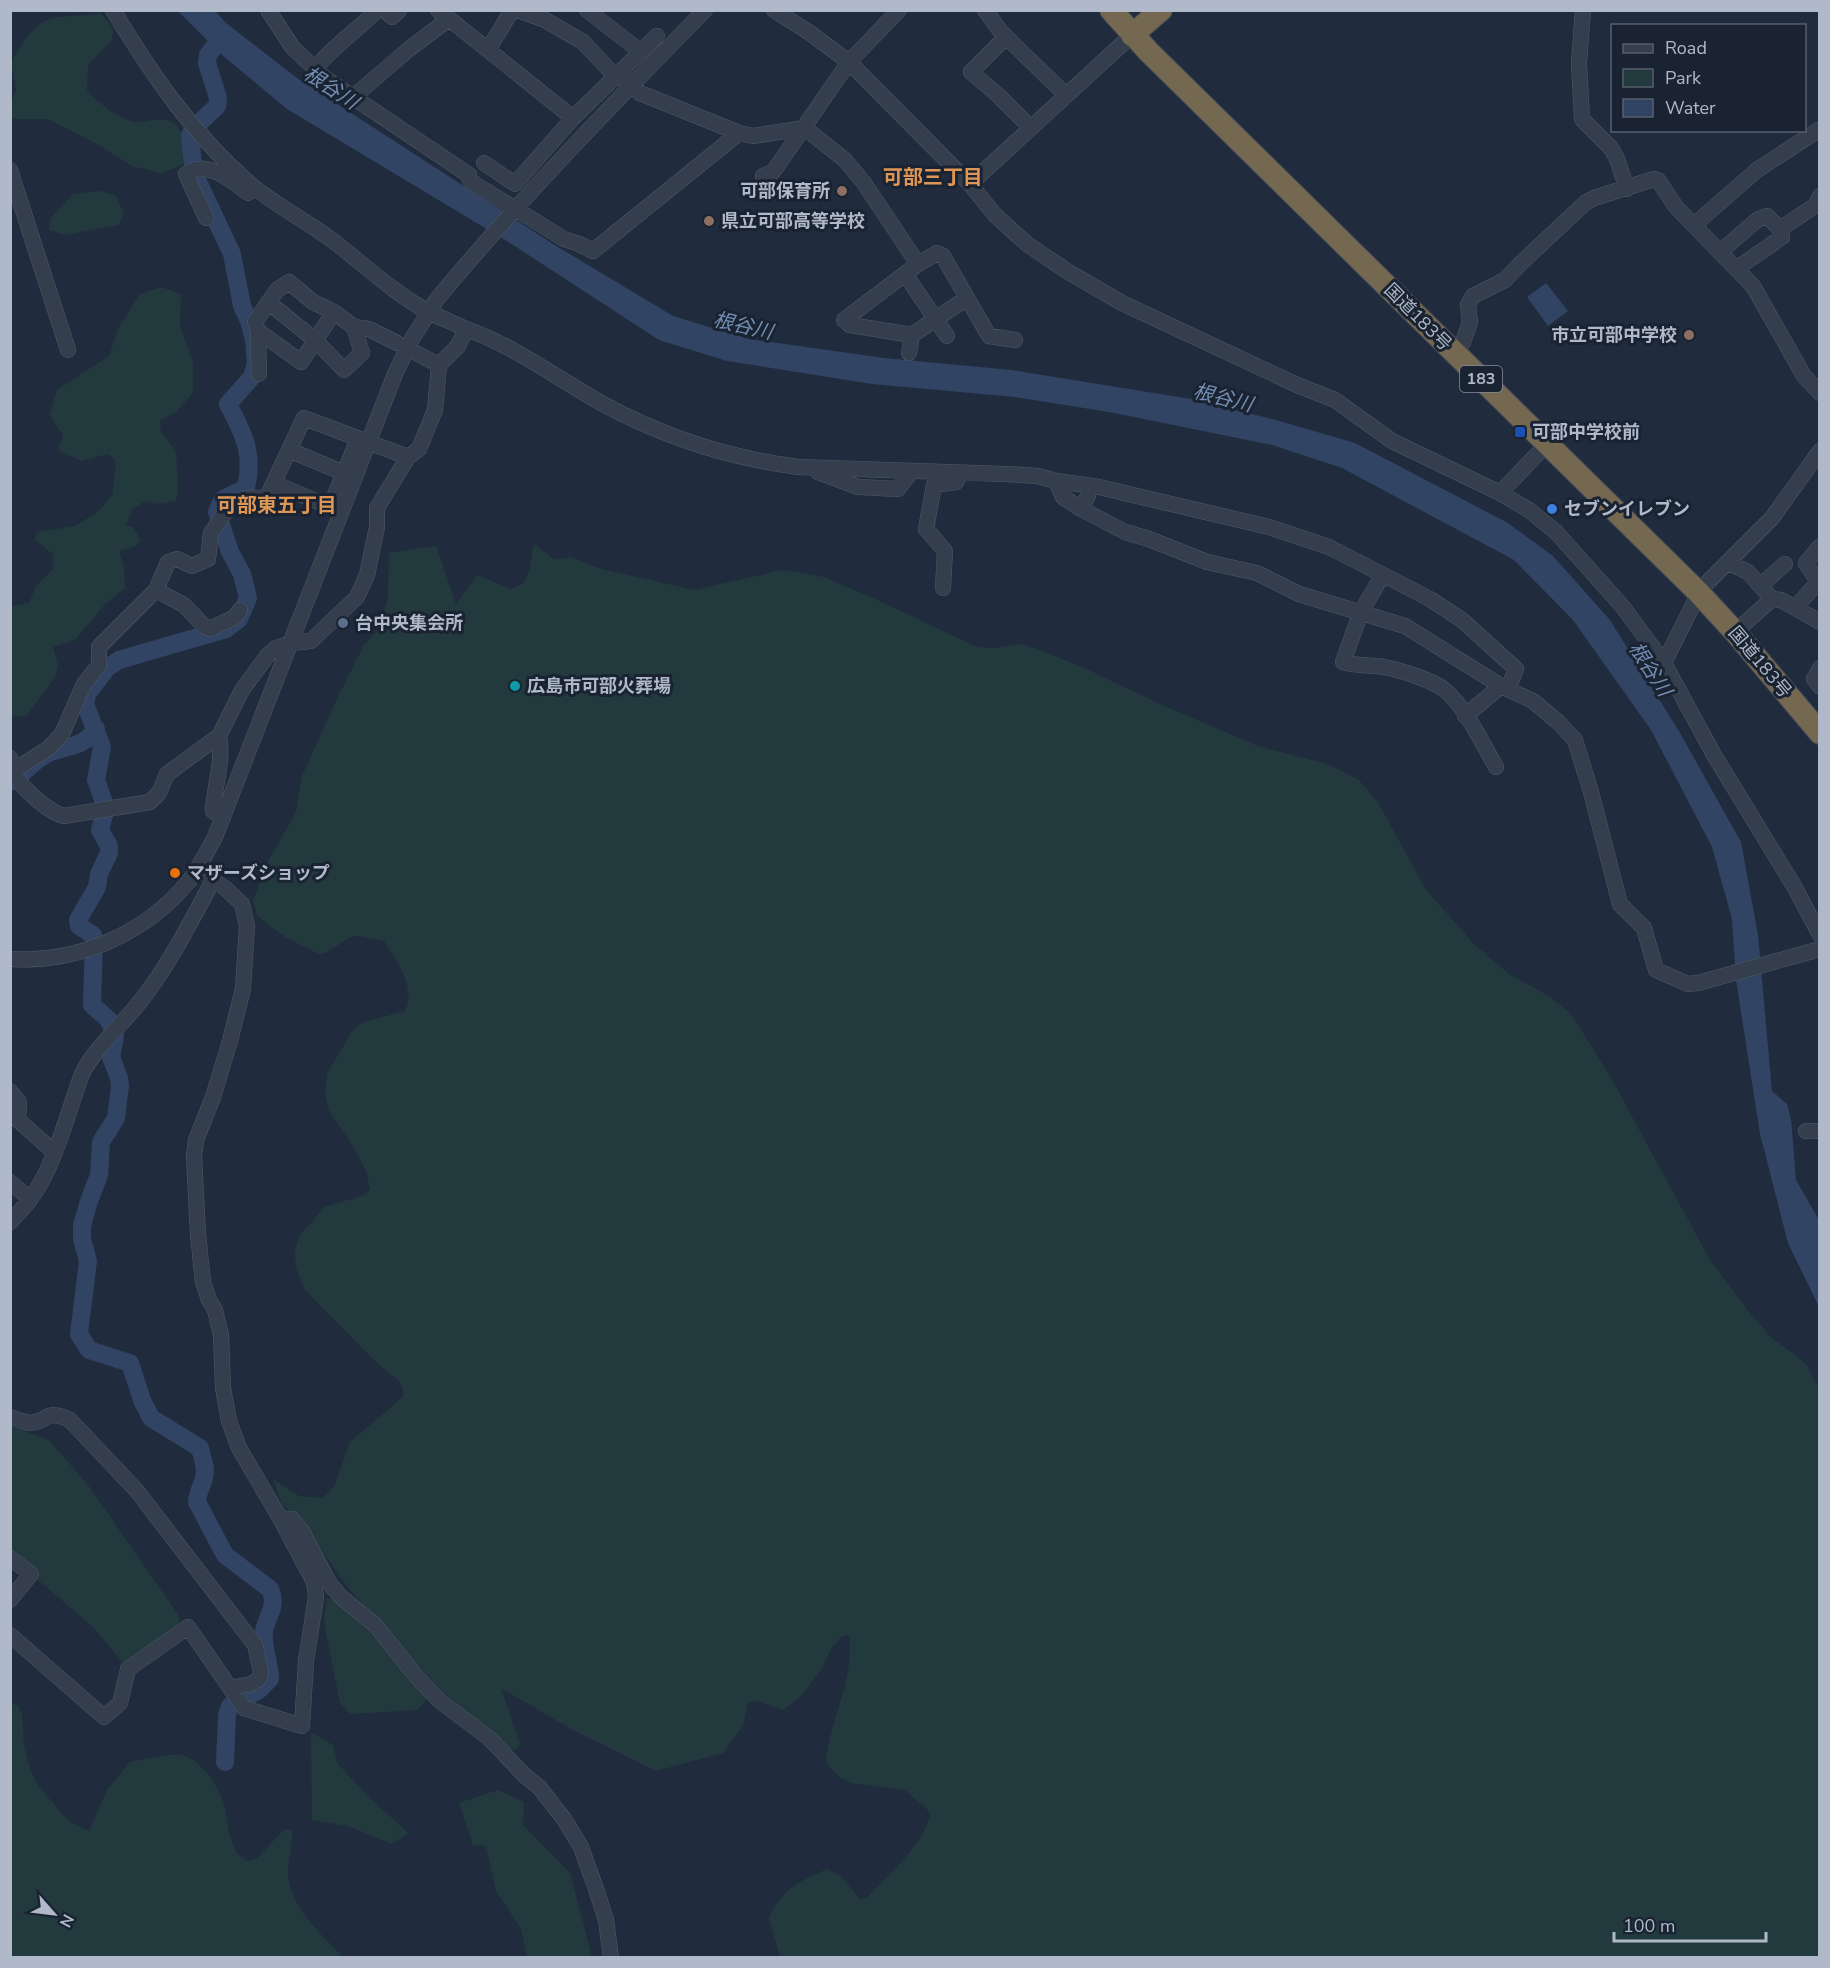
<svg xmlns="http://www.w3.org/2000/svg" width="1830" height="1968" font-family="'Nunito Sans','Noto Sans JP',sans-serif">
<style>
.green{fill:#223a3e}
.water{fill:#314464}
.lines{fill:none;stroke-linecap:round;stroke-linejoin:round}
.river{stroke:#314464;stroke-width:18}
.minor-casing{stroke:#505968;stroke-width:16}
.highway-casing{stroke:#3d4655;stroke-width:24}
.minor{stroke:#353e4d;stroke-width:15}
.highway{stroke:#746851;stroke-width:22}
.education-dot{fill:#8d6e63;stroke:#1a2332;stroke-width:2}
.transit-dot{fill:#1a4fb4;stroke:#1a2332;stroke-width:2}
.shop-dot{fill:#3f7fe0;stroke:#1a2332;stroke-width:2}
.service-dot{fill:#5c6f8a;stroke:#1a2332;stroke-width:2}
.culture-dot{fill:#0f9aa8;stroke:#1a2332;stroke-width:2}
.food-dot{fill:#e8710a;stroke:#1a2332;stroke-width:2}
.labels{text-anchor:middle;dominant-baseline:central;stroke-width:6;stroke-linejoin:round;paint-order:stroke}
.shield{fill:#1a2332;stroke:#838c9c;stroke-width:1.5}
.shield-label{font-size:16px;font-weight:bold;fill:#b0b9c9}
.poi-label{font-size:18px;font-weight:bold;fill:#b0b9c9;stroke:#1a2332;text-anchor:start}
.street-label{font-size:18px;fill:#b0b9c9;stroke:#1a2332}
.water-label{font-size:20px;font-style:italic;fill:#748eb3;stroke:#1a2332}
.neighbourhood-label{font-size:20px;font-weight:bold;fill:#de9656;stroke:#1a2332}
</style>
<rect width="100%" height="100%" fill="#202c3d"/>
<path class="green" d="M 100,13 L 113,28 L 112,40 L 88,65 L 87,91 C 101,104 114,116 133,122 C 144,124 156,117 166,120 C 185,125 187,149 184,164 L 161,173 L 132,166 L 97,144 L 48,119 L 14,119 L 11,115 L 11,103 L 16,90 L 11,62 C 20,48 34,22 52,18 C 68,15 84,17 100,13 Z
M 101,191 L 116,196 L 124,213 L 119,225 L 64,235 L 49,230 L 50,219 L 73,194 Z
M 161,287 L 181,294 L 180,326 L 193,362 L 193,393 L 176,412 L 160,420 L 161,432 L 176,451 L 178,489 L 176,501 L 157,504 L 145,501 L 132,510 L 126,525 L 134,528 L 140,540 L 136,546 L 119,551 L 124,568 L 125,588 L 105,604 L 75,640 L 53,647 L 58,665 L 55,677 L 26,716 L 11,717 L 11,606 L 29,603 L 36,586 L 53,569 L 53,554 L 35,540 L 37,532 L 75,526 L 99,511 L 113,494 L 116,461 L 108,454 L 81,461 L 58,450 L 63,436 L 50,415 L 57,390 L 109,356 L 119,327 L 140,294 Z
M 534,544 L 555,560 L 571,557 L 601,569 L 695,590 L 782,570 L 824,577 L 884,603 L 977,647 L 993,648 L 1023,644 L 1080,666 L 1164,706 L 1258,746 L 1327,764 L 1359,780 L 1379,804 L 1426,890 L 1475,945 L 1509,974 L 1551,997 L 1571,1014 L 1610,1076 L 1710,1260 L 1749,1312 L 1771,1337 L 1806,1364 L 1819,1389 L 1819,1957 L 780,1957 L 769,1917 C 783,1888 799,1882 827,1869 L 841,1876 L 860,1900 L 867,1898 C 886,1878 929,1839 930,1812 L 905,1790 L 851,1783 L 838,1776 L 826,1762 C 830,1719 855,1679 849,1635 L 841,1637 L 831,1649 L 821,1670 L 801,1696 L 783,1710 L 756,1701 L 748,1702 L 743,1726 L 723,1753 L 656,1771 L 571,1729 L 501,1688 L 520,1744 L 516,1750 L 508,1749 L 437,1686 L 349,1589 L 303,1523 L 282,1504 L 273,1479 L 299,1496 L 323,1498 L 334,1487 L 350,1442 L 403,1397 L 403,1388 L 399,1381 L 374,1360 L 305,1290 L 296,1268 L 295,1251 L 299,1236 L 325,1207 L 365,1195 L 370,1189 L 366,1171 L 353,1146 L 329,1111 L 325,1093 L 327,1074 L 351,1033 L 357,1027 L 364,1022 L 405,1011 C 417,988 396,959 384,941 L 359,936 L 351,937 L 324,954 L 317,953 L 287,938 L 268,925 L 257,915 L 253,901 L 269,860 L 296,812 L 302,776 L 336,701 L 364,645 L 379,629 L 388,597 L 389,553 L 436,546 L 456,604 L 477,575 L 511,589 L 524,583 L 530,568 Z
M 10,1426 L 49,1440 L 88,1485 L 179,1616 L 179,1628 L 124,1664 L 93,1627 L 11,1557 Z
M 327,1598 L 340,1602 L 430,1695 L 417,1710 L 351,1714 L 340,1703 L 324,1622 Z
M 10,1702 L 18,1706 L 22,1714 L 24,1745 L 30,1769 L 37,1784 L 68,1821 L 89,1831 L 107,1790 L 130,1762 C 143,1760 169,1753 181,1755 C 201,1759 219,1786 224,1805 C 229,1823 228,1853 248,1861 L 256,1859 L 285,1829 L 292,1830 C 293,1844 287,1865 288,1877 C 292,1910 322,1934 343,1957 L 11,1957 Z
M 311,1732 L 333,1745 L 337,1763 L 369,1797 L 408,1833 L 392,1844 L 348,1826 L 312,1820 Z
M 498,1790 L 524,1802 L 523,1825 L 570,1873 L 592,1957 L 527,1957 L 521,1929 L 496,1891 L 486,1846 L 473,1845 L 459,1803 Z"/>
<path class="water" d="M 178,11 L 215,11 L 226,23 L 297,78 L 553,244 L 673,316 L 749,339 L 884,358 L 1012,370 L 1191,399 L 1276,420 L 1355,443 L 1508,523 L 1553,556 L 1610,620 L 1680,733 L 1741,842 L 1758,935 L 1772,1091 L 1787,1104 L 1791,1119 L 1796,1180 L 1819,1220 L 1819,1307 L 1788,1243 L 1760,1134 L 1736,980 L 1732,919 L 1712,847 L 1651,730 L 1573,620 L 1514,560 L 1342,468 L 1272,445 L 1109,412 L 1015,397 L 872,384 L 727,361 L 659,340 L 510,243 L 287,109 L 221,54 Z
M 1546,283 L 1568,311 L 1548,326 L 1527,297 Z"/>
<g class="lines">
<path class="river" d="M 221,38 L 208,55 L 207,63 L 218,98 L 217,106 L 193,129 L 190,136 L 194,173 L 232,254 L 242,306 L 249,321 L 254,340 L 256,364 L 252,377 L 228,404 C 244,435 254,453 246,488 L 223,499 L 217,512 L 230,552 L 242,574 L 248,598 L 239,619 L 226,629 L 119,660 L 107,668 L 87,694 L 85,704 L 102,747 L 96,780 L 106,808 L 100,830 L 109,846 L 109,853 L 99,874 L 97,887 L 78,920 L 79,926 L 93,935 L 94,939 L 92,1005 L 109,1020 L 115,1036 L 111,1057 L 119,1078 L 120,1086 L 116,1118 L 101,1142 L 99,1175 L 89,1201 L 82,1226 L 82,1239 L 88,1261 L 79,1334 L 89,1350 L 130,1363 L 142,1400 L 151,1418 L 200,1448 C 202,1457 207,1469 204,1478 C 202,1487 197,1493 197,1502 L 225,1555 L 270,1589 C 278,1606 267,1615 264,1631 C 262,1647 270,1663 270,1679 L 259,1690 L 230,1706 L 227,1715 L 225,1762
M 10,782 C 23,775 32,762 45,755 C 64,744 81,751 96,729"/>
<defs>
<path id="minor" d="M 268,10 L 293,48 L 326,79 L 469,175 L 470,181 L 564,239 L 579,244 L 593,251 L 739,133
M 385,10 L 392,17 L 399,10
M 438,10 L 573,118
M 517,10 L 545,20 L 583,42 L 616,77
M 587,10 L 641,52
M 774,10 L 810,33 L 849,62 L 970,184 L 995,215 L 1027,244 L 1067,271 L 1122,303 L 1297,385 L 1335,400 L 1392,441 L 1500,493 L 1529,510 L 1556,532 L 1623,607 L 1664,663 L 1714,755 L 1794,886 L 1820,935
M 985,10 L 1001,32 L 1066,95
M 1583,10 L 1579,63 L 1582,119 L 1611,148 L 1617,159 L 1627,189
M 1006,37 L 971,72 L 999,96 L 1031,128
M 488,50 L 512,10
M 315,69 C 333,46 357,31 377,10
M 619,74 L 640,93 L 739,133 L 753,136 L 798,129 L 811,133 L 845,160 L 864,183 L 918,264
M 352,98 L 409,49 L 449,19
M 484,163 L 515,184 L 573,118 L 657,36
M 10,170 L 68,350
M 763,176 L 773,172 L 849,62 L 899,10
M 970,184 L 1132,35
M 206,218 L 186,174 C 208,159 231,180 248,193
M 1694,225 L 1757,170 L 1820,129
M 1720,252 L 1757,220 L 1767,216 L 1780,229
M 1736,269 L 1782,237 L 1780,229 L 1816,205 L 1820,196
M 905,274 L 947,336
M 268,302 L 315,340 L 344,370 L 362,353 L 354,327
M 334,312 L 301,362 L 258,331 L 255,322 L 277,290 L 289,282 L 313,302 L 334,312 L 354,327 L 369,329 L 397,343
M 466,329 C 515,346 558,379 603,404 C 664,437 729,458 798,467 L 1006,474 L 1038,476 L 1056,481
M 258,331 L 259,374
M 912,335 L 850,325 L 844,320 L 918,264 L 937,253 L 943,256 L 989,336 L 1015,340
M 909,353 L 912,335 L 967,298
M 418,354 L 439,365
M 1456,354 L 1463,342 L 1470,322 L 1468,305 L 1473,296 L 1505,280 L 1520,264 L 1585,203 L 1594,198 L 1654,179 L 1658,180 L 1676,207 L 1753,286 L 1804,376 L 1820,393
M 289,450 L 344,473
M 818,472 L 858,487 L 898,489 L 911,472
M 274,483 L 330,507 L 358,439
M 1500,493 L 1547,444
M 1081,509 L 1088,496
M 1729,563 L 1748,572 L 1772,599
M 1378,583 L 1361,612 L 1343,662 C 1356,666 1371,665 1384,667 C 1400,670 1432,680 1445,690 C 1465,707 1483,744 1496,767
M 1761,585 L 1785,564
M 943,588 L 945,551 L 926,529 L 934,485 L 956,482 L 961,473
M 156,590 L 184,605 L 204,626 L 210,629 L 235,617 L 240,610
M 1698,592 L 1772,518 L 1820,451
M 1795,608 L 1818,582 L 1806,563 L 1820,546
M 1735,632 L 1772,599 L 1781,600 L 1820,622
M 1664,663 L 1699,593
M 1820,668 L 1814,679 L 1820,687
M 1508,689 L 1516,669 L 1462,620 L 1430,599 L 1329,547 L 1269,527 L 1099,487 L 1056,481 L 1063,497 L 1081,509 L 1125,532 L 1149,539 L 1207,562 L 1257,573 L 1299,594 L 1405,626 L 1501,686 L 1533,701 L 1558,722 L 1575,740 L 1591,792 L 1620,904 L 1644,928 L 1656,970 L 1688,984 L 1698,983 L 1820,949
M 1465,716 L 1501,686
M 219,736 C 224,762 214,786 213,811 L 223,818
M 10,758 C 14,766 14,775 19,781 C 27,792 50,813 64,816 L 150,802 L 159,793 L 167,774 L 219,736 L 242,690 L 267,656 L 276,648 L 291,643 L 311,641 L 357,597 L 367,575 L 377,527 L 377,508 L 408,457 L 419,449 L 435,410 L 439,365 L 458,346 L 466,329 C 454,323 441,318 429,312 C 395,294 367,267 337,244 C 311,223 281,209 255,188 C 196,139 152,75 113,10
M 16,769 L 49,748 L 62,734 L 84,684 L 99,665 L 99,647 L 156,590 L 168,562 L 177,559 L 192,566 L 208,559 L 211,533 L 231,504 L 247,498 L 267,497 L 304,418 L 408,457
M 10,959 C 79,963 145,934 189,881 C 199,868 207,852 215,837 L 395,374 L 412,339 L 437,299 C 521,198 613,104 705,10
M 10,1091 L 19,1102 L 18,1120 L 54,1152
M 1806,1131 L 1820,1131
M 10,1182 L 30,1199
M 10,1222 C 17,1215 23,1208 29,1201 C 55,1167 67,1114 82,1074 C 96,1046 120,1027 139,1003 C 169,966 190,922 213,881
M 10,1417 C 16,1419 23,1422 29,1423 C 48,1423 44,1408 70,1420 L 137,1491 L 255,1645 L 261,1672 L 259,1679 L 251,1684 L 230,1688
M 280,1518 L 292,1519 L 302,1531 L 329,1583 L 341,1597 L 375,1625 L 416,1676 L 440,1701 L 490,1739 L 524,1775 L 539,1787 L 564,1819 L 581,1847 L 596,1889 L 606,1920 L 611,1958
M 10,1558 L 31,1574 L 10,1600
M 10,1635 L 104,1717 L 120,1703 L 128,1669 L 188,1627 L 244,1708 L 302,1726 L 306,1661 L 316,1597 L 314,1582 L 280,1518 L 239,1448 L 229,1421 L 223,1388 L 221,1335 L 215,1310 L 209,1300 L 203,1282 L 198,1234 L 194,1156 L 196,1140 L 213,1097 L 230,1041 L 243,989 L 247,926 L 242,904 L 225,888 L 197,869"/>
<path id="highway" d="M 1111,10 L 1149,52 L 1698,592 L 1735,632 L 1820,733
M 1132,35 L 1161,10"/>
</defs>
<use href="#minor" class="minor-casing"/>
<use href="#highway" class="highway-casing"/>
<use href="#minor" class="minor"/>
<use href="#highway" class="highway"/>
</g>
<g class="education-dot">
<circle cx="842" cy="191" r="6"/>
<circle cx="709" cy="221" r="6"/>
<circle cx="1689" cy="335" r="6"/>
</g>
<rect class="transit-dot" x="1514" y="426" width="12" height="12" rx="3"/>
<circle class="shop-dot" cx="1552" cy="509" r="6"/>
<circle class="service-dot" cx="343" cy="623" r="6"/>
<circle class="culture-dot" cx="515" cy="686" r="6"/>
<circle class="food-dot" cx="175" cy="873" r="6"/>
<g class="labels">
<rect class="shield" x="1460" y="366" width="42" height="26" rx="4.5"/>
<g class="shield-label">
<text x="1481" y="379">183</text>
</g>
<g class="poi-label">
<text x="830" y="191" text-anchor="end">可部保育所</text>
<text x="721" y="221">県立可部高等学校</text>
<text x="1677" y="335" text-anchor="end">市立可部中学校</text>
<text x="1532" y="432">可部中学校前</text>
<text x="1564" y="509">セブンイレブン</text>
<text x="355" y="623">台中央集会所</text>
<text x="527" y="686">広島市可部火葬場</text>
<text x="187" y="873">マザーズショップ</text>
</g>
<g class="street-label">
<text transform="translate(1418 317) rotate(45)">国道183号</text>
<text transform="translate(1760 662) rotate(50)">国道183号</text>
</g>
<g class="water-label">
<text transform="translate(331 88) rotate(33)">根谷川</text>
<text transform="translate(743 326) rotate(13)">根谷川</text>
<text transform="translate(1223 398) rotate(14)">根谷川</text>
<text transform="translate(1650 669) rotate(57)">根谷川</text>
</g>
<g class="neighbourhood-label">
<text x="933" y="177">可部三丁目</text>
<text x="277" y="505">可部東五丁目</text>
</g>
</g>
<rect width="1830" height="1968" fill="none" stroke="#b0b9c9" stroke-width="24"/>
<rect x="1611" y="24" width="195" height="108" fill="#1a2332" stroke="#565f6e" stroke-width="1.5"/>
<rect x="1623" y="44" width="30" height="9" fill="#353e4d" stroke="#565f6e" stroke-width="1.5"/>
<text x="1665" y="54" font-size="18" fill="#b0b9c9">Road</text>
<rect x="1623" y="69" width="30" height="18" fill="#223a3e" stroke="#565f6e" stroke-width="1.5"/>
<text x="1665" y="84" font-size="18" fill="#b0b9c9">Park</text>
<rect x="1623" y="99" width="30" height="18" fill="#314464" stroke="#565f6e" stroke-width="1.5"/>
<text x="1665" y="114" font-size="18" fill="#b0b9c9">Water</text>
<g transform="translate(54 1914) rotate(118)" stroke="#1a2332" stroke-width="4.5" paint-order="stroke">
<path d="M0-4.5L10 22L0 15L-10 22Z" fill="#b0b9c9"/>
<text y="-9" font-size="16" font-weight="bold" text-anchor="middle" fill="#b0b9c9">N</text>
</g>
<path d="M1614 1932v9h152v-9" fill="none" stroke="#b0b9c9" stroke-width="3"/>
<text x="1623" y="1932" font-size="18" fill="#b0b9c9" stroke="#1a2332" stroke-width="4.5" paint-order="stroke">100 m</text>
</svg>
